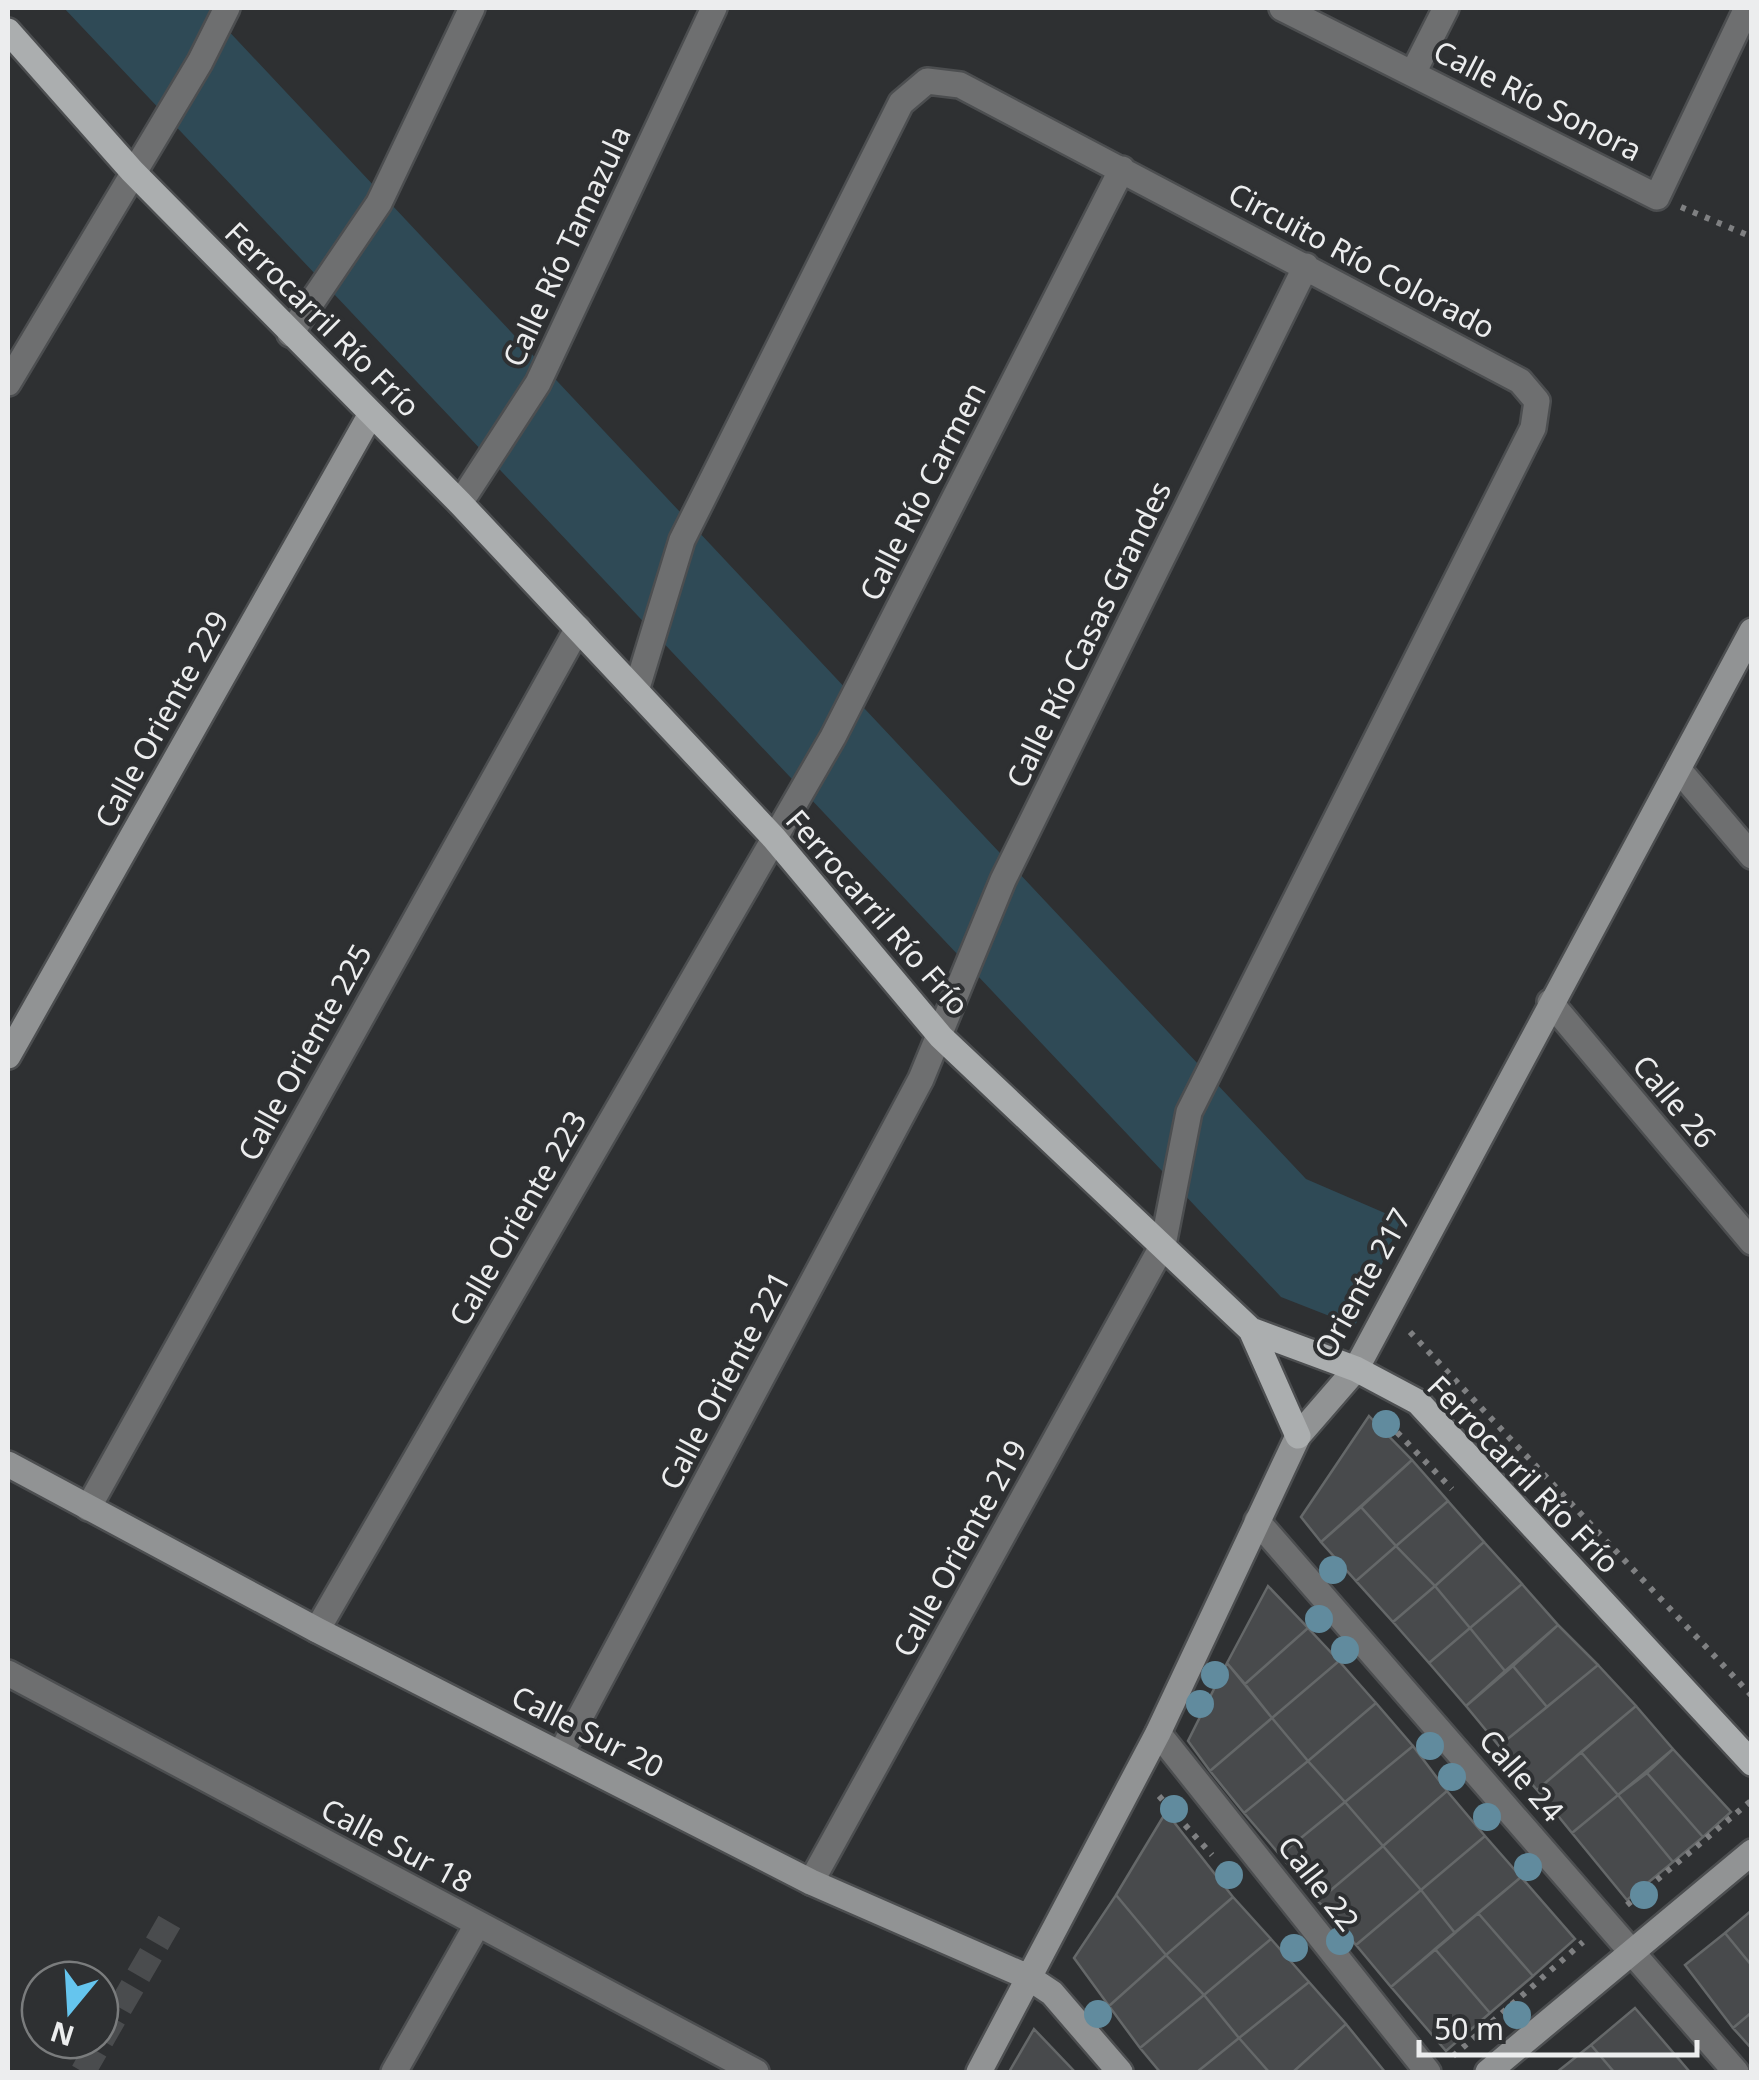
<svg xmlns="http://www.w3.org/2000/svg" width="1759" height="2080" font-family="'Noto Sans',sans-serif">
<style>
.green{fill:#2f4a56}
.building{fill:#484a4c;stroke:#656869;stroke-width:2.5}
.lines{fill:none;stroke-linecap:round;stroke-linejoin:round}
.street-tunnel{stroke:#4a4c4e;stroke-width:25;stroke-dasharray:25 12;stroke-linecap:butt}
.street-casing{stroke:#4c4e50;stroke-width:30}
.secondary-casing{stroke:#4c4e50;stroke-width:30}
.primary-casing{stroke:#4c4e50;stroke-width:30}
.path{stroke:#7f8082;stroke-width:6;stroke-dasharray:5 8;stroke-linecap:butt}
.street{stroke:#6e6f70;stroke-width:25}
.secondary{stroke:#919394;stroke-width:25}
.primary{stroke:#abaeaf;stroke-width:25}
.tree{fill:#618b9e}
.labels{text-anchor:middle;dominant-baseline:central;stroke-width:8;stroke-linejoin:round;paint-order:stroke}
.street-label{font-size:30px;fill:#ecedee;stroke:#2e3032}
</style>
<rect width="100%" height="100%" fill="#2e3032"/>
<path class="green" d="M 64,8 L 207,8 L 1306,1179 L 1401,1220 L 1355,1326 L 1281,1297 Z"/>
<path class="building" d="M 1369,1416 L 1412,1460 L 1321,1542 L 1301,1517 Z
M 1412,1460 L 1448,1501 L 1396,1546 L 1361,1507 Z
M 1448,1501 L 1484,1542 L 1435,1586 L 1396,1546 Z
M 1361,1507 L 1396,1546 L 1356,1581 L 1321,1542 Z
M 1484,1542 L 1522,1584 L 1470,1628 L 1435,1586 Z
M 1396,1546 L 1435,1586 L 1393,1622 L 1356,1581 Z
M 1522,1584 L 1558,1625 L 1505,1671 L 1470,1628 Z
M 1268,1586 L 1308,1628 L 1245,1684 L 1227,1663 Z
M 1435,1586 L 1470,1628 L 1429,1663 L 1393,1622 Z
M 1558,1625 L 1598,1665 L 1547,1707 L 1513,1666 Z
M 1308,1628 L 1339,1661 L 1272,1718 L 1245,1684 Z
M 1470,1628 L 1505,1671 L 1466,1706 L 1429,1663 Z
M 1339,1661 L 1376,1703 L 1308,1761 L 1272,1718 Z
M 1227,1663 L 1272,1718 L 1210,1771 L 1188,1741 Z
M 1598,1665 L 1636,1706 L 1537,1790 L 1499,1746 Z
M 1513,1666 L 1547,1707 L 1499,1746 L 1466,1706 Z
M 1376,1703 L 1413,1746 L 1345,1802 L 1308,1761 Z
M 1636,1706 L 1673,1749 L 1618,1795 L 1581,1752 Z
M 1272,1718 L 1308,1761 L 1244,1813 L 1210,1771 Z
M 1413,1746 L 1447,1791 L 1383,1846 L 1345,1802 Z
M 1673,1749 L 1731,1812 L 1703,1837 L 1647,1773 Z
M 1581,1752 L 1618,1795 L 1572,1833 L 1537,1790 Z
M 1308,1761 L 1345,1802 L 1280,1855 L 1244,1813 Z
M 1647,1773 L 1703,1837 L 1673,1862 L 1618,1795 Z
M 1447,1791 L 1485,1836 L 1421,1890 L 1383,1846 Z
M 1618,1795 L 1673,1862 L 1627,1900 L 1572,1833 Z
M 1345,1802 L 1383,1846 L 1318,1901 L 1280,1855 Z
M 1166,1812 L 1233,1897 L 1166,1955 L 1116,1895 Z
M 1485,1836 L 1521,1877 L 1455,1933 L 1421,1890 Z
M 1383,1846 L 1421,1890 L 1356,1945 L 1318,1901 Z
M 1521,1877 L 1575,1939 L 1533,1976 L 1478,1913 Z
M 1421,1890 L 1455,1933 L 1391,1987 L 1356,1945 Z
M 1116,1895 L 1166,1955 L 1109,2006 L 1074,1958 Z
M 1233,1897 L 1271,1939 L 1204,1995 L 1166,1955 Z
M 1752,1910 L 1752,1966 L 1725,1933 Z
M 1478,1913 L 1533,1976 L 1490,2013 L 1435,1949 Z
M 1725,1933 L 1752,1966 L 1752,2012 L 1733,2028 L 1685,1965 Z
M 1271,1939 L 1309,1982 L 1239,2038 L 1204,1995 Z
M 1435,1949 L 1490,2013 L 1446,2051 L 1391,1987 Z
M 1166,1955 L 1204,1995 L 1140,2048 L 1109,2006 Z
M 1309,1982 L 1346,2024 L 1293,2072 L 1269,2072 L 1239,2038 Z
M 1204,1995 L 1239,2038 L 1197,2072 L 1160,2072 L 1140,2048 Z
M 1635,2008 L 1689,2071 L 1614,2072 L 1591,2045 Z
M 1752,2012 L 1752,2049 L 1733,2028 Z
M 1346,2024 L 1385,2072 L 1293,2072 Z
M 1034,2029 L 1075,2072 L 1009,2072 Z
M 1239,2038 L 1269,2072 L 1197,2072 Z
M 1591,2045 L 1614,2072 L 1557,2072 Z"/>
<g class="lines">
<path class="street-tunnel" d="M 83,2072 L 170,1921"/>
<defs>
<path id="street" d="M 1282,8 L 1657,197 L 1747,8
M 1413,73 L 1446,8
M 290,334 L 379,203 L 472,8
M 8,383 L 200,62 L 227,8
M 460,503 L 538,383 L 714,8
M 636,691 L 682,540 L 901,103 L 927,81 L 960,85 L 1520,381 L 1537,401 L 1533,428 L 1189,1112 L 1163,1245 L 811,1882
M 1678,769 L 1752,856
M 1550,1002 L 1752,1242
M 88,1508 L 578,628
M 1257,1521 L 1736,2072
M 317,1630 L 833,737 L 1122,169
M 8,1673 L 756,2072
M 1158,1733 L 1428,2072
M 561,1753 L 921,1079 L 1003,880 L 1306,266
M 394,2072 L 477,1925"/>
<path id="secondary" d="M 8,1056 L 371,414
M 8,1464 L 317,1630 L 811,1882 L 1028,1977 L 1052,1993 L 1120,2072
M 979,2072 L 1158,1733 L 1298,1436 L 1356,1369 L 1752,631
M 1488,2072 L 1752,1852"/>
<path id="primary" d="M 8,31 L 132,171 L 460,503 L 774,838 L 941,1037 L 1251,1330 L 1356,1369 L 1418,1402 L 1752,1763
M 1251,1330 L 1298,1436"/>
</defs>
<use href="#street" class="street-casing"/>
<use href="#secondary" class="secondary-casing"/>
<use href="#primary" class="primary-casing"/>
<path class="path" d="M 1681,207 L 1752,237
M 1410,1332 L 1752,1696
M 1388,1423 L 1452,1489
M 1159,1796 L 1212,1855
M 1627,1905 L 1752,1800
M 1453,2056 L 1583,1942"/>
<use href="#street" class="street"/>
<use href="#secondary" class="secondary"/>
<use href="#primary" class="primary"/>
</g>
<g class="tree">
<circle cx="1386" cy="1424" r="14"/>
<circle cx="1333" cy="1570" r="14"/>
<circle cx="1319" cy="1619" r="14"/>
<circle cx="1345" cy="1650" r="14"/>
<circle cx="1215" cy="1675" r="14"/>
<circle cx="1200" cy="1704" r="14"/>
<circle cx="1430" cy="1746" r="14"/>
<circle cx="1452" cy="1777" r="14"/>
<circle cx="1174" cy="1809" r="14"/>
<circle cx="1487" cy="1817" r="14"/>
<circle cx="1528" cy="1867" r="14"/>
<circle cx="1229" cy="1875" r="14"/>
<circle cx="1644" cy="1895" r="14"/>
<circle cx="1340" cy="1941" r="14"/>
<circle cx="1294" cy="1948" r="14"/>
<circle cx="1098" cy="2014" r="14"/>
<circle cx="1517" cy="2015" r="14"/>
</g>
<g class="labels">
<g class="street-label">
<text transform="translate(1538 100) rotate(27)">Calle Río Sonora</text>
<text transform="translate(566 246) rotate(-65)">Calle Río Tamazula</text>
<text transform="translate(1362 260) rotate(28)">Circuito Río Colorado</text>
<text transform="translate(323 319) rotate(45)">Ferrocarril Río Frío</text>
<text transform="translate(922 491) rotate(-63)">Calle Río Carmen</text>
<text transform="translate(1088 634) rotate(-64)">Calle Río Casas Grandes</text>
<text transform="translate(161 719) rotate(-61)">Calle Oriente 229</text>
<text transform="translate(878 912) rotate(49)">Ferrocarril Río Frío</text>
<text transform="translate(304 1052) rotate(-61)">Calle Oriente 225</text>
<text transform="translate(1675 1101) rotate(50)">Calle 26</text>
<text transform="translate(517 1218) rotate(-60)">Calle Oriente 223</text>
<text transform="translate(1362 1283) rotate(-61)">Oriente 217</text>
<text transform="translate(724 1380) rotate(-62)">Calle Oriente 221</text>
<text transform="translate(1524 1474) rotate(46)">Ferrocarril Río Frío</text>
<text transform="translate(959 1548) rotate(-61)">Calle Oriente 219</text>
<text transform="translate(588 1731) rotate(27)">Calle Sur 20</text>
<text transform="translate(1522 1775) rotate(49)">Calle 24</text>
<text transform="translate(397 1845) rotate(28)">Calle Sur 18</text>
<text transform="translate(1319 1883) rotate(52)">Calle 22</text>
</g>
</g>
<rect width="1759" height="2080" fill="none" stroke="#ecedee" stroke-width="20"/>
<g transform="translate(70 2010) rotate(198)"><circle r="48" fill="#2e3032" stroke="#7a7c7d" stroke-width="2.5"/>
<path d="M0-8L18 38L0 25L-18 38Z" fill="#65c5ee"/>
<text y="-15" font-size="28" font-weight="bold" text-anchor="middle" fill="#ecedee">N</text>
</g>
<path d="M1419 2040v15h278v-15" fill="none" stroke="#ecedee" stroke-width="5"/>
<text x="1434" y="2040" font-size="30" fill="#ecedee" stroke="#2e3032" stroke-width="8" paint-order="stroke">50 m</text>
</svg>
